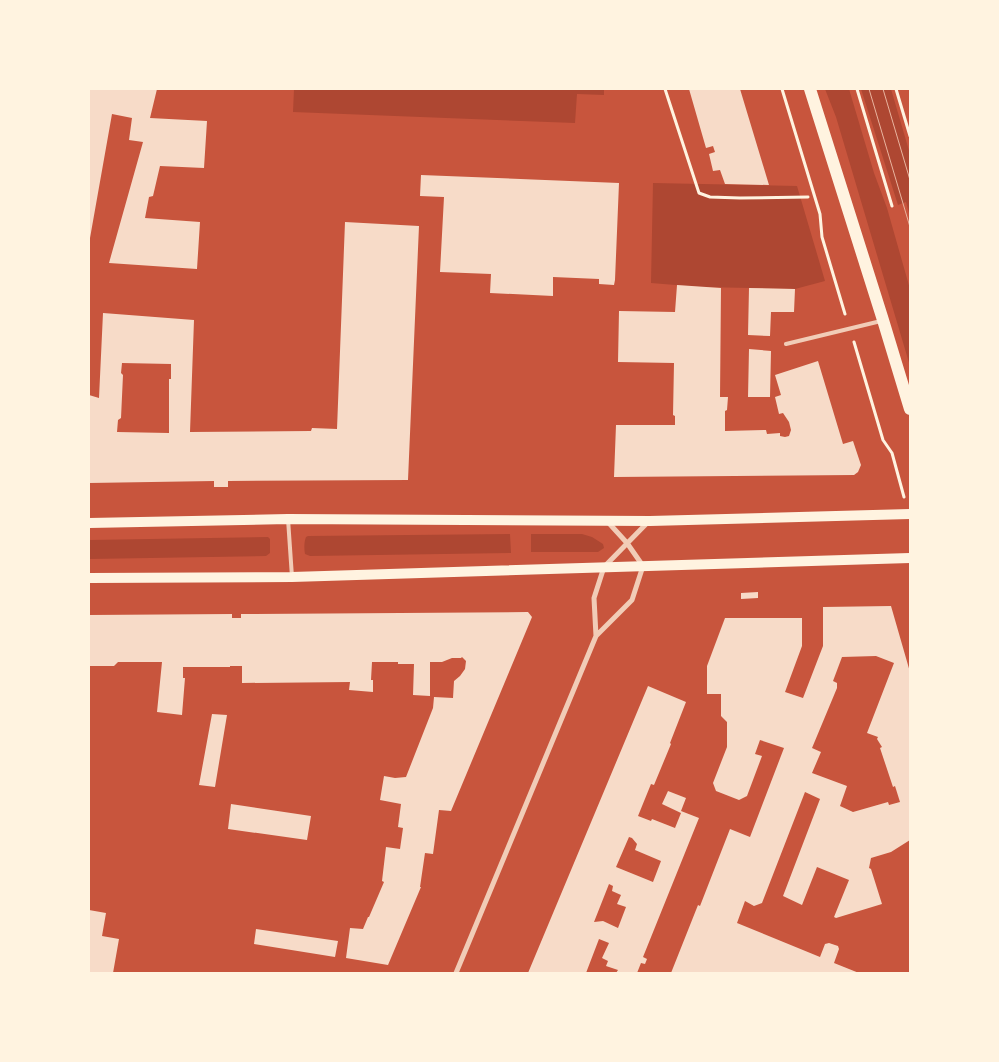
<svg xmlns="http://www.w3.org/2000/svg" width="999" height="1062" font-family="'Work Sans',sans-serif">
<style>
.green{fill:#ae4732}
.building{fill:#f7dbc8;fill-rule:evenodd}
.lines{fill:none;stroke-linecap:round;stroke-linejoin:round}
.path{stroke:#fff3e0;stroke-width:3}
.service{stroke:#f1ccb7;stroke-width:4}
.minor{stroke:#f1ccb7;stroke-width:5}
.secondary{stroke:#fff3e0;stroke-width:10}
.primary{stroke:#fff3e0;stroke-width:12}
.tram{stroke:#e9b49f;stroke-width:1}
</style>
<rect width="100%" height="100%" fill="#c8553d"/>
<path class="green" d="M 294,89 L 604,89 L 604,95 L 577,94 L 575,123 L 293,112 Z
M 825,89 L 849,89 L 874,173 L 887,208 L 910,289 L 910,366 L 836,117 Z
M 861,89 L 891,89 L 910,154 L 910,217 L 906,202 L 898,205 Z
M 653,183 L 797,186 L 825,281 L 795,289 L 700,287 L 651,283 Z
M 510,534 L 511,553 L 310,556 L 305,554 C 304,549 304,542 306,537 L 308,536 Z
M 531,534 L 582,534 L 592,537 L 603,544 L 604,548 L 598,552 L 531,552 Z
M 268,537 L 270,539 L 270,553 L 266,556 L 89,559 L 89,540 Z"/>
<path class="building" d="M 89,89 L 157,89 L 150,118 L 207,121 L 204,168 L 160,166 L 153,196 L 149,197 L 145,218 L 200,222 L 197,269 L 109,263 L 143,142 L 129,140 L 132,118 L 112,114 L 90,238 L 89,238 Z
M 689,89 L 740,89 L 769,185 L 725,184 L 720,170 L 713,171 L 709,154 L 715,152 L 713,146 L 706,148 Z
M 421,175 L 619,183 L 615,280 L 614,285 L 599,284 L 599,279 L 553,277 L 553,296 L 490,293 L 491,274 L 440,272 L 444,197 L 420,196 Z
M 345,222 L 419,226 L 408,480 L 228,481 L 228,487 L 214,487 L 214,481 L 89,483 L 89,395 L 99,398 L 103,313 L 194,320 L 190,432 L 311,431 L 312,428 L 337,429 ZM 122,363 L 171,364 L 171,379 L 169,379 L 169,433 L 117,432 L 118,420 L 121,418 L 123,375 L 121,373 Z
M 677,285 L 721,288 L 720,397 L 728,397 L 727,410 L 725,411 L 725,431 L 766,430 L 767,434 L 780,433 L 780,436 L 785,437 L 789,436 L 791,430 L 789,422 L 783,413 L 779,414 L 775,397 L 781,395 L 775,375 L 818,361 L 843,444 L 853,441 L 861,465 L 858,472 L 854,475 L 614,477 L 616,425 L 675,425 L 675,416 L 673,415 L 674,363 L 618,362 L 619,311 L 675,312 Z
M 749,288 L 795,289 L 794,312 L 771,312 L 770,336 L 748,335 Z
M 749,349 L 771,351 L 770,397 L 748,397 Z
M 758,592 L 758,598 L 741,599 L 741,593 Z
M 891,606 L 910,672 L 910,840 L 891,852 L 871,858 L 869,868 L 871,869 L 882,904 L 836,918 L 834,917 L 849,880 L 817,867 L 802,905 L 783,896 L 820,799 L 805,792 L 762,903 L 754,906 L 745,901 L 737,923 L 820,957 L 825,944 L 829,943 L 838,946 L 839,949 L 834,963 L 859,973 L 671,973 L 698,905 L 700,906 L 730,829 L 750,837 L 784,748 L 760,740 L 755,754 L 762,756 L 747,796 L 739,800 L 716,791 L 713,783 L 727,747 L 727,722 L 721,716 L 721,694 L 707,694 L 707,666 L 725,618 L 802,618 L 802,646 L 785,692 L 803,698 L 823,646 L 823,607 ZM 876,656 L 894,663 L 867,733 L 878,737 L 877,739 L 882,747 L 880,748 L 893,787 L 895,786 L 900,802 L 889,805 L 888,802 L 853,812 L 840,806 L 847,786 L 812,773 L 821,752 L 812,748 L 837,688 L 837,683 L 833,681 L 842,657 Z
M 528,612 L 532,617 L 451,811 L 439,810 L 433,854 L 425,853 L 420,887 L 421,887 L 388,965 L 346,958 L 350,928 L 363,929 L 368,917 L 369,917 L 384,882 L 382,881 L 386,847 L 400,849 L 403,828 L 398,827 L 401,804 L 380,800 L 384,776 L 395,778 L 406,777 L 433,708 L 434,697 L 453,698 L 454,681 L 460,676 L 465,669 L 466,661 L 462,657 L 461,658 L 452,658 L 442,662 L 430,662 L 430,696 L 413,695 L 414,664 L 398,664 L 398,662 L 372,662 L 371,680 L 373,680 L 373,692 L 349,690 L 350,682 L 242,683 L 242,666 L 230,666 L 230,667 L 183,667 L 183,678 L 185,678 L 182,715 L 157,712 L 162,662 L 118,662 L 114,666 L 89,666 L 89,615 L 232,614 L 232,618 L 241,618 L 241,614 Z
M 648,686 L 686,702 L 670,743 L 671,744 L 654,785 L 651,784 L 638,816 L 651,821 L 652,819 L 675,828 L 681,813 L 662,804 L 668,791 L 686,798 L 681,811 L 699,818 L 643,957 L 647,959 L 645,964 L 641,963 L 637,973 L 616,973 L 618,970 L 606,966 L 608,961 L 602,958 L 609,943 L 599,939 L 586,973 L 528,973 ZM 629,837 L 632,838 L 637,844 L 635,850 L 661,861 L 653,882 L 616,867 ZM 609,884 L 613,886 L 612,891 L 621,895 L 617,904 L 626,907 L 618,928 L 603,921 L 594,922 Z
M 212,714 L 227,715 L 215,787 L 199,785 Z
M 231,804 L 311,816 L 307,840 L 228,829 Z
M 89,910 L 106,913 L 102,936 L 119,939 L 113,973 L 89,973 Z
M 256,929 L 338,941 L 335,957 L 254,944 Z"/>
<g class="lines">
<path class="path" d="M 665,89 L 699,193 L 710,197 L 740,198 L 808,197
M 782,89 L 820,214 L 822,237 L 845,314
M 857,89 L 892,206
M 896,89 L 910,136
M 854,342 L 883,440 L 892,453 L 904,497"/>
<path class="service" d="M 786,344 L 881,321
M 288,519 L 292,577"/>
<path class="minor" d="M 596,636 L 594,598 L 604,567 L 649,521
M 456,973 L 596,636 L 632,600 L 643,566 L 627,543 L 607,521"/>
<path class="secondary" d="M 89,523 L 288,519 L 650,521 L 910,514
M 89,578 L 292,577 L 910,558"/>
<path class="primary" d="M 810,89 L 883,320 L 910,409"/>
<path class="tram" d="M 869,89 L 910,227
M 883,89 L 910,180"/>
</g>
<rect width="999" height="1062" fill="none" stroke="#fff3e0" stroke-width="180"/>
</svg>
